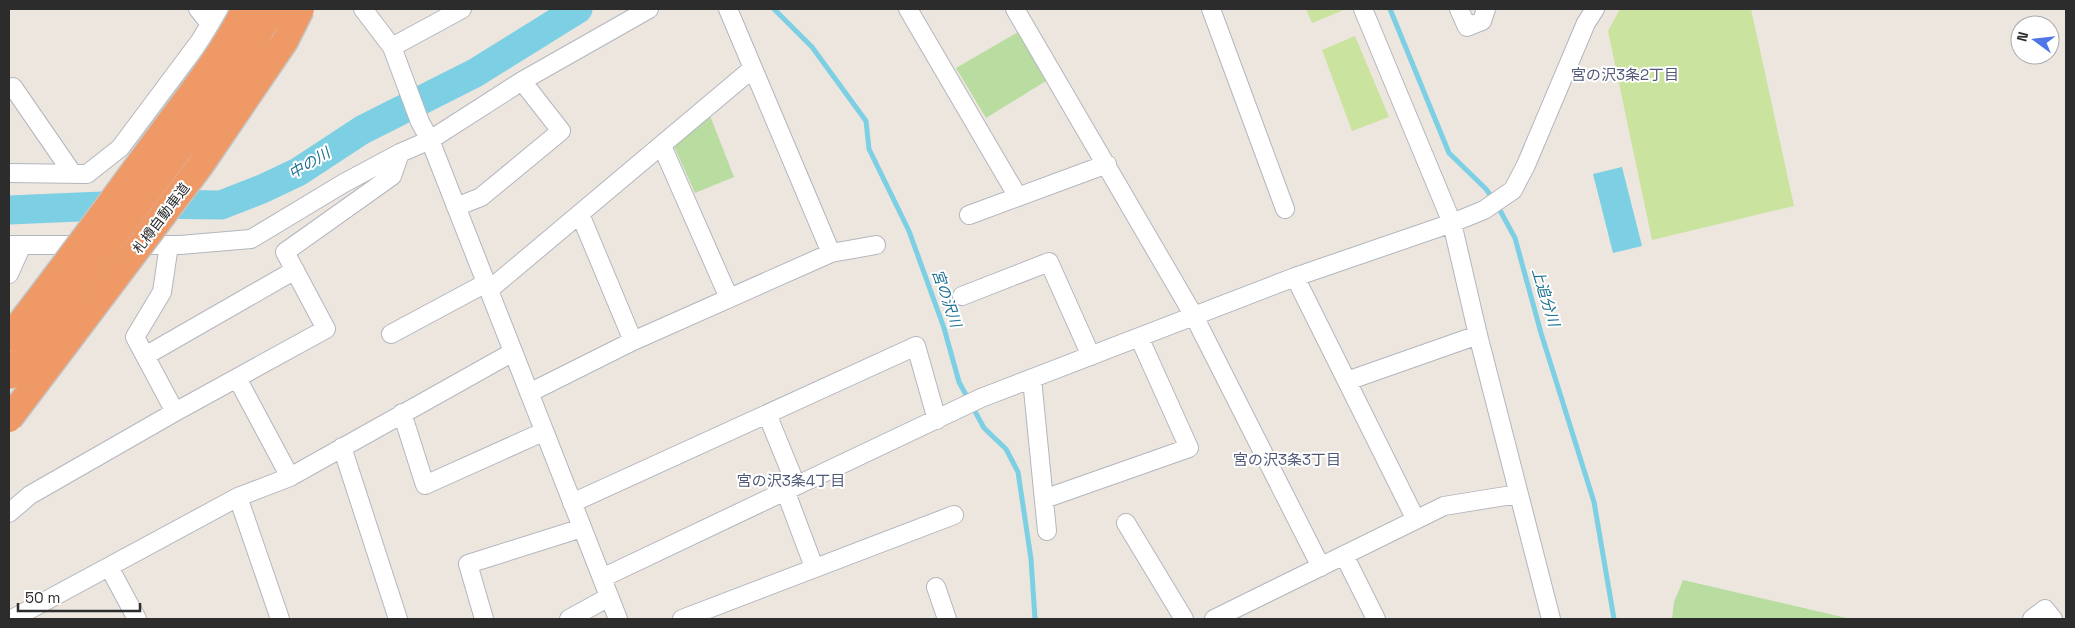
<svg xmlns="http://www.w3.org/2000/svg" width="2075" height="628" font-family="'Space Grotesk','Noto Sans JP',sans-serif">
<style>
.green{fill:#b9dda1}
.pitch{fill:#cae39e}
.water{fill:#7dcfe4}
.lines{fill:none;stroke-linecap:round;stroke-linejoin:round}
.stream{stroke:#7dcfe4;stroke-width:5}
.river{stroke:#7dcfe4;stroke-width:29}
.minor-casing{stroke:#b3b6be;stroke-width:20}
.minor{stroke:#fff;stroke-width:18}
.highway-bridge-casing{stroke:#c4c4c4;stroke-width:29;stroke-linecap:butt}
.highway-bridge{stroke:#ef9967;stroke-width:26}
.labels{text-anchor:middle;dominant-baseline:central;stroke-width:4;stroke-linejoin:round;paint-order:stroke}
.street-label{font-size:14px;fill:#2c2c2c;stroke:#fff}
.neighbourhood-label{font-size:15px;fill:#505a78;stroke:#fff}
.water-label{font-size:15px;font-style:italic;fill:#1a7091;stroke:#fff}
</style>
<rect width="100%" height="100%" fill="#ece6df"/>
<path class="green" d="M 1018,32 L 1046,81 L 986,118 L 956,68 Z
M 709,113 L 734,177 L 695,193 L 673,144 Z
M 1683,580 L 1851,619 L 1672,619 L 1674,602 Z"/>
<path class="pitch" d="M 1306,9 L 1344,9 L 1344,10 L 1312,23 Z
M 1620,9 L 1751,9 L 1794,206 L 1652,240 L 1608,31 Z
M 1355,36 L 1389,117 L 1352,131 L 1322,50 Z"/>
<path class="water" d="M 1622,167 L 1642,246 L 1613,253 L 1593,174 Z"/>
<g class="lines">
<path class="stream" d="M 774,9 L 812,47 L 866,121 L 869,149 L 909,231 L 944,328 L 959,382 L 984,428 L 1006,449 L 1018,472 L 1031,559 L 1035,619
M 1390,9 L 1449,153 L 1486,189 L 1496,203 L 1515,238 L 1541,333 L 1594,502 L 1614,619"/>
<path class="river" d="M 9,210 L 149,204 L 221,205 L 262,189 L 298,172 L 362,130 L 475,73 L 578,9"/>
<defs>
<path id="minor" d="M 198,9 L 210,24
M 363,9 L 392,47 L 420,122 L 430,140 L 618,619
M 728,9 L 831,253
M 908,9 L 1018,197
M 1015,9 L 1194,316 L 1321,567
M 1211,9 L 1285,209
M 1363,9 L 1452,223 L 1478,335 L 1551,619
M 1459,9 L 1467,27 L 1482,21 L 1486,9
M 392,47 L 462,9
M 13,87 L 73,174
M 662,146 L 729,298
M 9,173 L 87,174 L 120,148 L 200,41 L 219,9
M 456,207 L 481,197 L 561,131 L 522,81
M 580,214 L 633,341
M 969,215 L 1107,164
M 9,245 L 87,245
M 133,245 L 180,245 L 251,239 L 344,183 L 400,153 L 430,140 L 522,81 L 649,9
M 169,245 L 162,292 L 135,337 L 175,412
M 9,274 L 22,245
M 1295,277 L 1416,520
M 489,290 L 752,69
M 962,296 L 1049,262 L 1091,356
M 391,334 L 486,283
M 145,356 L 295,270
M 237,378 L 290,477
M 1032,379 L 1047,531
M 1347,381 L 1478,335
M 529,393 L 633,341 L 831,253 L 876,245
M 402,413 L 425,485 L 543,432
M 767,414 L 796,485
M 342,447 L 398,619
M 785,490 L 814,567
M 238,497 L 280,619
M 1044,499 L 1189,448 L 1139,337
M 572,503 L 916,346 L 937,420
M 9,513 L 30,495 L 175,412 L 326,329 L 285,252 L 392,176 L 400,153
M 1126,523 L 1184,619
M 1344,555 L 1376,619
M 109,567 L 137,619
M 602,578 L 981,398 L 1295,277 L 1452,223 L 1484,210 L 1513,190 L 1526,165 L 1586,23 L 1595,9
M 936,587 L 947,619
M 12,619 L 238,497 L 290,477 L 513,352
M 484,619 L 468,564 L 582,528
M 569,619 L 609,597
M 682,619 L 954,515
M 1214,619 L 1444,506 L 1518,494
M 2032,619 L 2045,609 L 2053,619"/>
</defs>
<use href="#minor" class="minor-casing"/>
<use href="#minor" class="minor"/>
<defs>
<path id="highway-bridge" d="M 9,338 C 59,273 108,207 156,141 C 187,99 222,55 245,9
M 9,376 L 228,85 L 273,9
M 9,419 L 200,166 L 285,41 L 301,9"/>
</defs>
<use href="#highway-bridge" class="highway-bridge-casing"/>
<use href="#highway-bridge" class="highway-bridge"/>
</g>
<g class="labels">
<g class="street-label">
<text transform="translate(161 218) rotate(-53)">札樽自動車道</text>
</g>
<g class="neighbourhood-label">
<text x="1625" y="74">宮の沢3条2丁目</text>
<text x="1287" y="459">宮の沢3条3丁目</text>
<text x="791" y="480">宮の沢3条4丁目</text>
</g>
<g class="water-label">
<text transform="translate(309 163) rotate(-31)">中の川</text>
<text transform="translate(1546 297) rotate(73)">上追分川</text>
<text transform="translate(947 298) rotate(71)">宮の沢川</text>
</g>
</g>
<rect width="2075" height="628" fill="none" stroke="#2c2c2c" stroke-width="20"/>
<g transform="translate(2035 40) rotate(285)"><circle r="24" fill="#ffffff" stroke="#ababab"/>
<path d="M0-4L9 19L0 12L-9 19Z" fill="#4f76e9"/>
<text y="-8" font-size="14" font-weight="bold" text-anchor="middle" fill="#2c2c2c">N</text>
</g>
<path d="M18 603v8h122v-8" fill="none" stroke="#2c2c2c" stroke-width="2.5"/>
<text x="25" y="603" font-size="15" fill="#2c2c2c" stroke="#ffffff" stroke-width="4" paint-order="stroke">50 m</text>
</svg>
